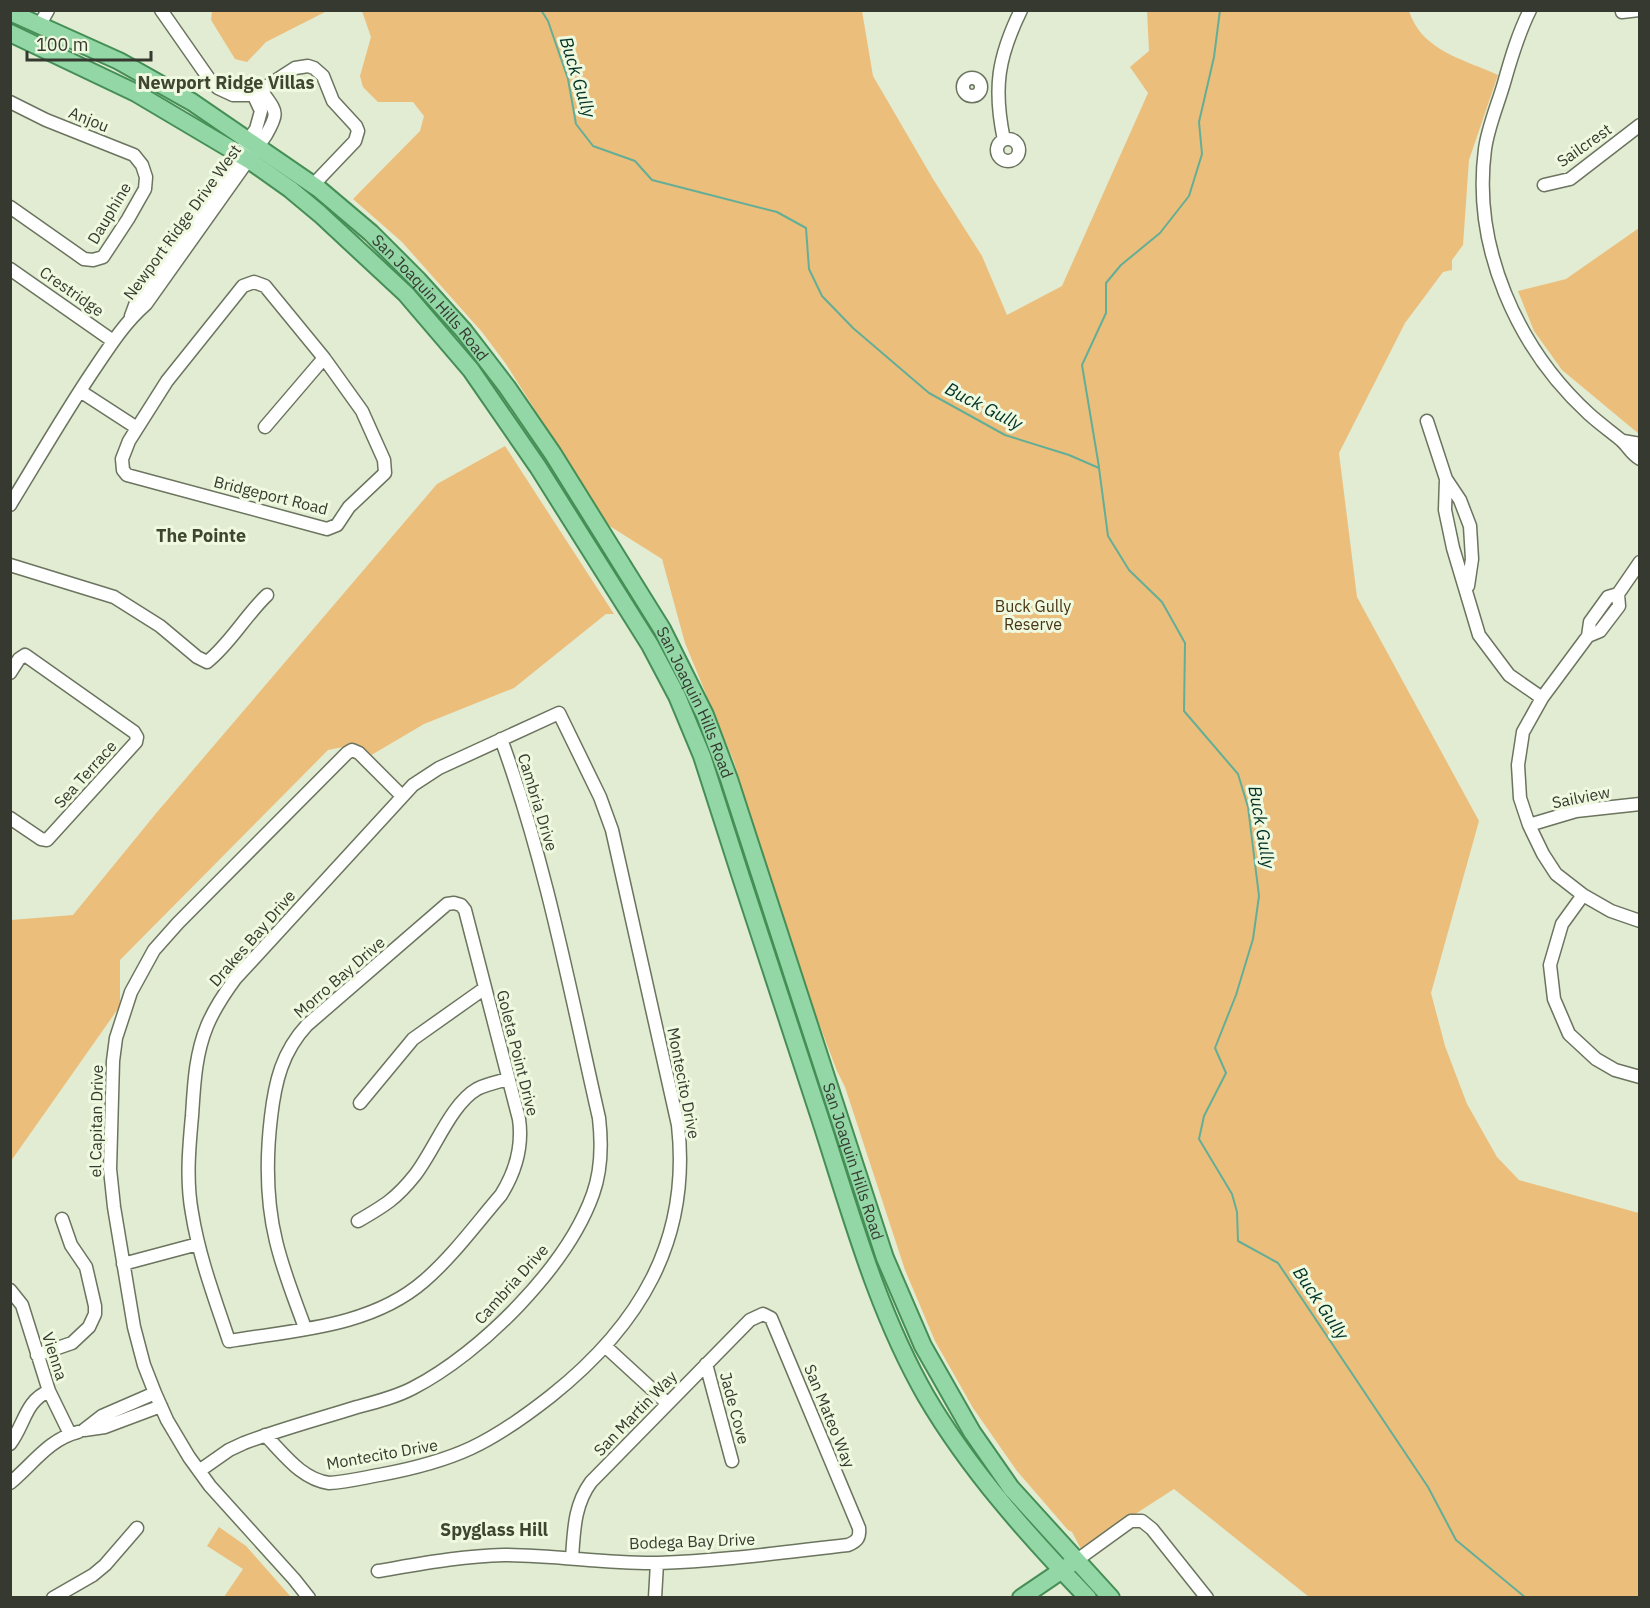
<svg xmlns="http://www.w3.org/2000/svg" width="1650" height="1608" font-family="'IBM Plex Sans',sans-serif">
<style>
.green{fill:#ecbe7b}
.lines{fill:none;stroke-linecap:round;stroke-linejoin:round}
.stream{stroke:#63ae97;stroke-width:2}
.minor-casing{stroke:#6b745e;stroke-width:15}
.major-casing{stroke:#458f57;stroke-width:20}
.minor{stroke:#fff;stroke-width:12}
.major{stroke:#94d7a7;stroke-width:16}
.labels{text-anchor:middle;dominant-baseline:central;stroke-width:6;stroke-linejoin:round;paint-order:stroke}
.street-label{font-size:16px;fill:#35392f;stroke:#eff9df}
.park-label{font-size:16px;fill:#493515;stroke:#eff9df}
.water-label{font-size:18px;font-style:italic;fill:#003227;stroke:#eff9df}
.neighbourhood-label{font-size:18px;font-weight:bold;fill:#3e4631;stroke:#eff9df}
</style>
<rect width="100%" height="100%" fill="#e1ecd2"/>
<path class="green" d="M 212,11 L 212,10 L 327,11 L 266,42 L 247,62 L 235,59 L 211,20 Z
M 362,11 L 862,11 L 873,76 L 933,179 L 982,256 L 1007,315 L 1062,286 L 1148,93 L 1130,67 L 1149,51 L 1147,11 L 1409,11 C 1422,51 1463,59 1498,75 L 1469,160 L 1463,245 L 1452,260 L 1452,270 L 1443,272 L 1405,323 L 1339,453 L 1357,597 L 1479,821 L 1431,993 L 1445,1046 L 1467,1104 L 1497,1157 L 1519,1180 L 1639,1213 L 1639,1597 L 1309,1597 L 1174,1489 L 1081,1549 L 1072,1532 L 1068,1530 L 1017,1471 L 973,1408 L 935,1341 L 905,1270 L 845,1087 L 837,1071 L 795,960 L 734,762 L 685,643 L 662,559 L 608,525 L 506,364 L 482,332 L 402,242 L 353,199 L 420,131 L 424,116 L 413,102 L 378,102 L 363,87 L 360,76 L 371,37 Z
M 1639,228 L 1639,434 L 1562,370 L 1534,331 L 1518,291 L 1566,279 Z
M 505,446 L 614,614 L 606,614 L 514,688 L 424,724 L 368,757 L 353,745 L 328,750 L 120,960 L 120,1006 L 11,1161 L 11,920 L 73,915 L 158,811 L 437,484 Z
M 219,1527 L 246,1546 L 291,1597 L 224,1597 L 243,1569 L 207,1546 Z"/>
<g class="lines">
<path class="stream" d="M 541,10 L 548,21 L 568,79 L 576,124 L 593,146 L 635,161 L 652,180 L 777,212 L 806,228 L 809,269 L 822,296 L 853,328 L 929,393 L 1005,435 L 1069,455 L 1099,468 L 1108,536 L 1129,570 L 1162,602 L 1185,643 L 1184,711 L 1238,774 L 1248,807 L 1259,896 L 1253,939 L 1236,995 L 1215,1048 L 1226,1073 L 1204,1116 L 1199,1139 L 1232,1194 L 1237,1212 L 1238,1241 L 1278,1263 L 1428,1487 L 1456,1540 L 1526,1598
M 1099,467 L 1082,365 L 1106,313 L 1106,283 L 1121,265 L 1160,233 L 1189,196 L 1202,154 L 1199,122 L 1214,57 L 1220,10"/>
<defs>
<path id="minor" d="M 161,10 L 212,83 L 218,88 L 233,95 L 249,95 L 261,90 L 295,68 L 308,66 L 314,68 L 323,76 L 333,101 L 356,126 L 358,131 L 355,141 L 313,185
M 1530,10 C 1518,34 1511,58 1504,83 C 1498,104 1488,127 1485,149 C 1472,247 1517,348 1589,414 C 1599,423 1610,431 1621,440 C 1628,446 1631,454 1640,459
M 1622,12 L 1639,10
M 39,26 L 48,10
M963 87a9 9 0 1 1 18 0a9 9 0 1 1-18 0Z
M 10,102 L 46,120 L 134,155 L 142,165 L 146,177 L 145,189 L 128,219 L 103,257 L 93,260 L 84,259 L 10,207
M997 150a11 11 0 1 1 22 0a11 11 0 1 1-22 0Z
M 1004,140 C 993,88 998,57 1021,10
M 1544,185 L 1570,179 L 1640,125
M 10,269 L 113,341
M 254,282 L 265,286 L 324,358 L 362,411 L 384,460 L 385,473 L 349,507 L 337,525 L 327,529 L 127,475 L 123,470 L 122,459 L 129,441 L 167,381 L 243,286 Z
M 131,316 L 138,297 L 256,129 L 261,111 L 253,94
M 80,391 L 137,428
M 1427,421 L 1446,479 L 1460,500 L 1470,526 L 1472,559 L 1468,586
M 265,427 L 324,358
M 1623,441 L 1640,444
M 1446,479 L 1445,510 L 1453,548 L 1479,635 L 1509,675 L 1542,698
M 10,505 C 37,461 63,416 91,374 C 108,349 123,324 146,304 L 266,135 C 280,111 276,112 261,90
M 10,565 L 114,597 L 160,626 L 197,657 L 207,662 C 230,644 245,616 267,595
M 1618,594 L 1619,606 L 1600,631 L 1588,636 L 1542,698 L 1523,732 L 1518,765 L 1520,798 L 1529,825 L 1543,854 L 1556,874 L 1583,895 L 1611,911 L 1640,921
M 1588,636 L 1590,622 L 1608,597 L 1618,594 L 1640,562
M 10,673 L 19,659 L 25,655 L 134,732 L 137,737 L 136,742 L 47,840 L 41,839 L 10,818
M 1529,825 L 1576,811 L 1640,804
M 1583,895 L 1562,924 L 1550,965 L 1554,999 L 1569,1034 L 1596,1059 L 1615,1070 L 1640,1077
M 360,1103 L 413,1039 L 485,988
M 358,1221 C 384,1206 396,1199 415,1175 C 435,1149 451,1104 477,1089 C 487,1084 498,1082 508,1079
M 123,1264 L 198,1244
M 10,1290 L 22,1305 L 49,1391 L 70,1434
M 606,1347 L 667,1403
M 37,1355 L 72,1343 L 89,1327 L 95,1314 L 95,1306 L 86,1267 L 71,1245 L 62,1219
M 706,1364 L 732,1461
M 155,1393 L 102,1416 L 84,1430 L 105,1427 L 161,1406
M 265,1435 C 284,1454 301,1479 329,1483 C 346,1482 363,1478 379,1475 C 455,1461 490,1444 551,1396 C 639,1326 691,1241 678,1125 L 612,830 L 600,797 L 559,713 L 439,768 L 413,785 L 235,979 C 224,994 214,1009 207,1026 C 195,1055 194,1086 192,1116 C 189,1148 186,1181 192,1213 C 199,1257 215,1299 229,1341 C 295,1330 371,1327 424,1281 C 453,1256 476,1224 501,1195 C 516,1171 523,1147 519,1119 L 465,910 L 461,905 L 454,903 L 447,904 L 307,1025 C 282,1052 275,1082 271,1117 C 266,1159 266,1200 276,1241 C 283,1271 295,1300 305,1328
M 10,1444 C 25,1424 25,1401 49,1391
M 199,1471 L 229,1450 L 244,1443 C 281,1429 319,1419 357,1407 C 376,1402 396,1397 413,1388 C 481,1353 567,1267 593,1194 C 602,1169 602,1144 599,1118 C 570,991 546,862 501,739
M 10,1483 C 32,1465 49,1439 78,1432
M 1077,1560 L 1131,1521 L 1142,1521 L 1152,1529 L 1207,1598
M 378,1571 C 420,1564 461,1556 504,1555 C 556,1555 607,1564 658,1563 C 722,1561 785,1552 848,1545 C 858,1541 860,1537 859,1528 L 771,1318 L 763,1314 L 750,1320 L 591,1482 C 574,1505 574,1531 572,1558
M 53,1598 L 93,1575 L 105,1565 L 137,1528
M 309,1598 L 294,1579 L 210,1486 L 189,1457 L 167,1420 L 155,1393 L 144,1365 L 134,1327 L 114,1207 L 110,1169 L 113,1061 L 116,1038 L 131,992 L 154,950 L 178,923 L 347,753 L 352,750 L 359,753 L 402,796
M 655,1598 L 657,1563"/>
<g id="major">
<path id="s1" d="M 10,12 L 119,61 L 192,102 L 319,189 L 371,233 L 418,280 L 464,331 L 507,387 L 553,454 L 662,629 L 705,715 L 729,779 L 885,1258 L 923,1346 L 972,1432 L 1011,1488 L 1111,1598"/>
<path d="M 10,33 L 136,93 L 249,160 L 290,189 L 320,214 L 406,294 L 471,370 L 538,467 L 650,645 L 677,696 L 702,756 C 740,876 780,995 819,1115 C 850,1210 876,1309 926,1396 C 970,1471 1028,1535 1088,1598"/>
<path d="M 1021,1598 L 1071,1564"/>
</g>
</defs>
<use href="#minor" class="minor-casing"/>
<use href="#major" class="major-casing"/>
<use href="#minor" class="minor"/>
<use href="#major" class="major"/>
</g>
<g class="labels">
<g class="street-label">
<text transform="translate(89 119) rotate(22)">Anjou</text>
<text transform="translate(1584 145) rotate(-35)">Sailcrest</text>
<text transform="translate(109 213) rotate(-59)">Dauphine</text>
<text transform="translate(182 222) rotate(-54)">Newport Ridge Drive West</text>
<text transform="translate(72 291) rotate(35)">Crestridge</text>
<text stroke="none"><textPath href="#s1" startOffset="513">San Joaquin Hills Road</textPath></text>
<text transform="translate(271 495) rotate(14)">Bridgeport Road</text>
<text stroke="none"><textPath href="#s1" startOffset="999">San Joaquin Hills Road</textPath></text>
<text transform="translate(85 774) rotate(-48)">Sea Terrace</text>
<text transform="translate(1581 797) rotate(-11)">Sailview</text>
<text transform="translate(538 802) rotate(73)">Cambria Drive</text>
<text transform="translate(252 938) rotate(-49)">Drakes Bay Drive</text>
<text transform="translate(339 977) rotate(-41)">Morro Bay Drive</text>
<text transform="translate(518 1053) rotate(76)">Goleta Point Drive</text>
<text transform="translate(684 1083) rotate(79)">Montecito Drive</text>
<text transform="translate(96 1121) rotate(-89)">el Capitan Drive</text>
<text stroke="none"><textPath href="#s1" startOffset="1485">San Joaquin Hills Road</textPath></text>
<text transform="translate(511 1284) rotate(-48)">Cambria Drive</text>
<text transform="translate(55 1356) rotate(72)">Vienna</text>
<text transform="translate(735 1408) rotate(75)">Jade Cove</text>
<text transform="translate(635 1413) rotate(-46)">San Martin Way</text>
<text transform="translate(830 1416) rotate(68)">San Mateo Way</text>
<text transform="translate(382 1454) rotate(-10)">Montecito Drive</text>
<text transform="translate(692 1541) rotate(-2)">Bodega Bay Drive</text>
</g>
<g class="park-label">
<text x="1033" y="606">Buck Gully<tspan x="1033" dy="18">Reserve</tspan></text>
</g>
<g class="water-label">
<text transform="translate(578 77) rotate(73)">Buck Gully</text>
<text transform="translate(984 406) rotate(27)">Buck Gully</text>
<text transform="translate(1262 827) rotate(80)">Buck Gully</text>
<text transform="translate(1321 1303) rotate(56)">Buck Gully</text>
</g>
<g class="neighbourhood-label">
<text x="226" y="82">Newport Ridge Villas</text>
<text x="201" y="535">The Pointe</text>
<text x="494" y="1529">Spyglass Hill</text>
</g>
</g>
<rect width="1650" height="1608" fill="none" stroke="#35392f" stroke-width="24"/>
<path d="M27 51v9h124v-9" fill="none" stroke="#35392f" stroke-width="3"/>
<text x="36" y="51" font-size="18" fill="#35392f" stroke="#eff9df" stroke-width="4.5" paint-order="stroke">100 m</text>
</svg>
